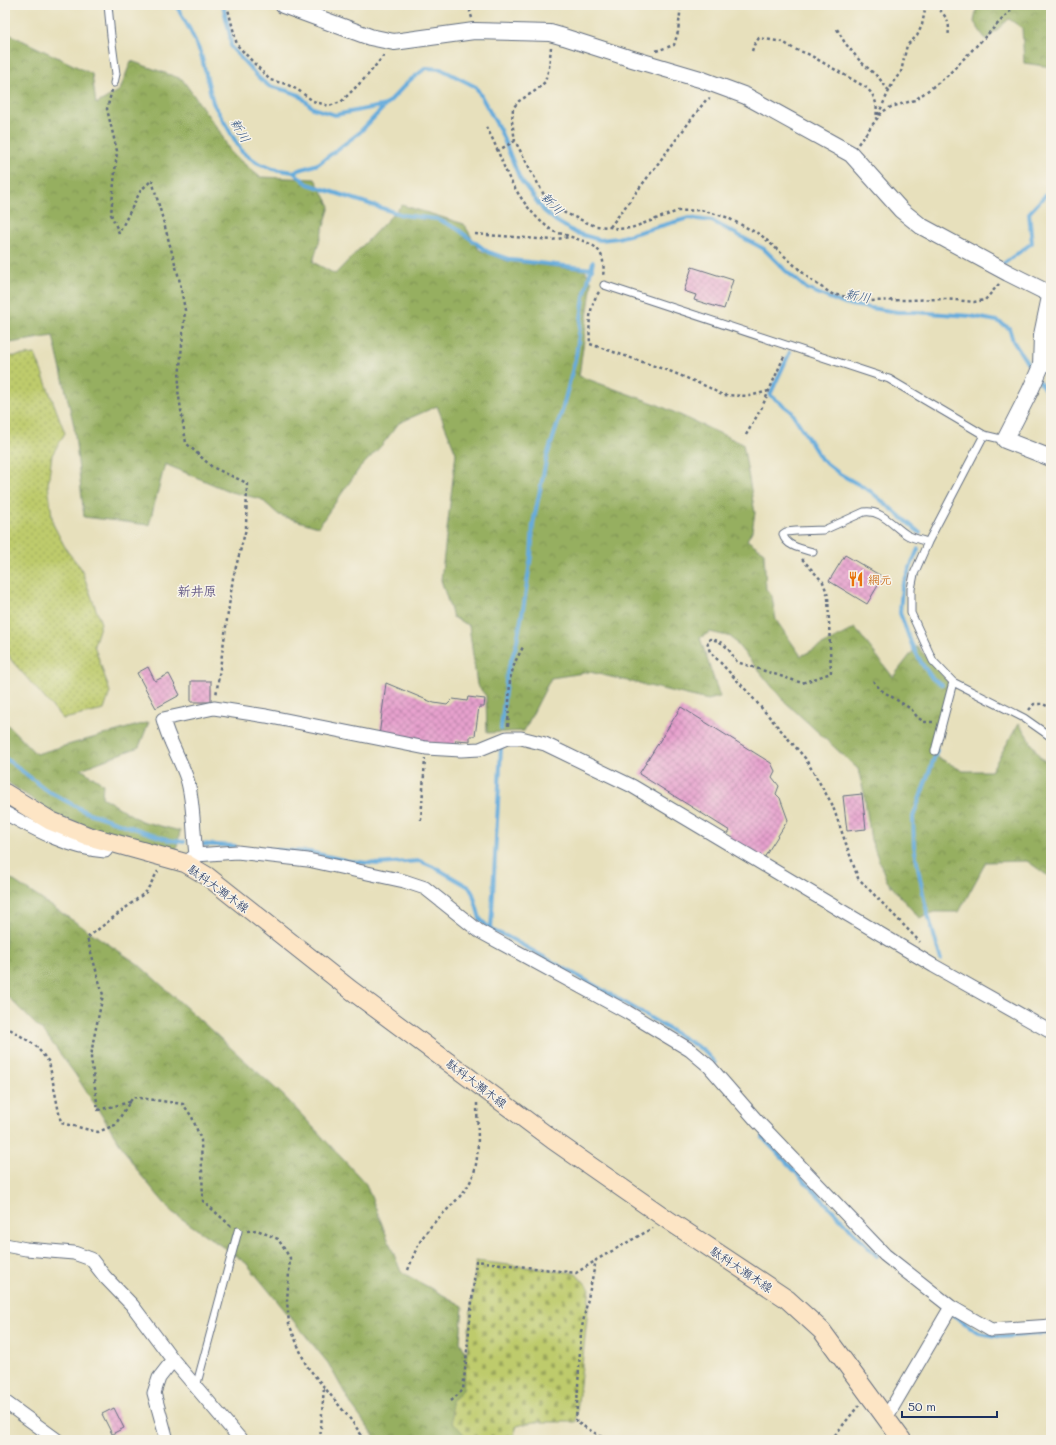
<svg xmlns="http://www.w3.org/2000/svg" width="1056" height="1445" font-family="Mali,'Klee One',sans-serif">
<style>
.grass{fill:url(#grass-dots);stroke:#6c7d65}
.forest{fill:url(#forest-crowns);stroke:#586f5f}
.cemetery{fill:url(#cemetery-stones);stroke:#6c7d65}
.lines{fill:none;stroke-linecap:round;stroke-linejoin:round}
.stream{stroke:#66acdc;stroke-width:4}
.building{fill:url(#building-cross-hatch)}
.service-casing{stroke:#626d7f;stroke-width:9}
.minor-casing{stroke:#626d7f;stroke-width:15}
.tertiary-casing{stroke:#626d7f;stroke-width:18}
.secondary-casing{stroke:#626d7f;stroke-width:20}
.path{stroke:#626d7f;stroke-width:2.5;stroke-dasharray:3 3;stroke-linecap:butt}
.service{stroke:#fff;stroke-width:7}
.minor{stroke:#fff;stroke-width:13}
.tertiary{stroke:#fff;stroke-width:16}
.secondary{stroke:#fde5c5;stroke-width:18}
.labels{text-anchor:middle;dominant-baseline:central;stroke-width:3;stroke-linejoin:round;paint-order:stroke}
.food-label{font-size:12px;fill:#c56008;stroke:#f7f3e8;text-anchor:start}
.street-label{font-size:12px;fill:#1b2f5e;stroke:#f7f3e8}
.water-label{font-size:13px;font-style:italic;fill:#325484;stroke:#f7f3e8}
.neighbourhood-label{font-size:13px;font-weight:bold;fill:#625785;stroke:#f7f3e8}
</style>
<defs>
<pattern id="grass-dots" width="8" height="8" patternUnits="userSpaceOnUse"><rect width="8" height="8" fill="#becb6c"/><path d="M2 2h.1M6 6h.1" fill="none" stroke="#9aa55c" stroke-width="1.8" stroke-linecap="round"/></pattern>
<pattern id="forest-crowns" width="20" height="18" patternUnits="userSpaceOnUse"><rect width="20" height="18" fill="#96af60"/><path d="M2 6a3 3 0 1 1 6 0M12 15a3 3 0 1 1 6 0" fill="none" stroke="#7a8f52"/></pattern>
<pattern id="cemetery-stones" width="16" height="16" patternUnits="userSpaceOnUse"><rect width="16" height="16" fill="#becb6c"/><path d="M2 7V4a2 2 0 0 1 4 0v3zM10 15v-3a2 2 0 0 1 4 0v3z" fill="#9aa55c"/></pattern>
<pattern id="building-cross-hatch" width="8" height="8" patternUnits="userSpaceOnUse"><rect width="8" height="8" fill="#e7a1cd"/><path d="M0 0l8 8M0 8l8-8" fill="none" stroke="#ba84aa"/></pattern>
</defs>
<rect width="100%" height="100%" fill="#f7f3e8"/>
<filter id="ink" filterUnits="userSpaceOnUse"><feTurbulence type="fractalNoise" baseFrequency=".025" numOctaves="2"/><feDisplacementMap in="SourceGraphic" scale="8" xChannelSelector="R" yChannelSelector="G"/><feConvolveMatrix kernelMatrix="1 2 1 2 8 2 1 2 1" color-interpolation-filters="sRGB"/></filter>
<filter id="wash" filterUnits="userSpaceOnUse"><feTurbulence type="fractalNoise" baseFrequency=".012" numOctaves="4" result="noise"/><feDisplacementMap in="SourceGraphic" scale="16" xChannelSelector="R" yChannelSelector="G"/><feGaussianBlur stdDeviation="0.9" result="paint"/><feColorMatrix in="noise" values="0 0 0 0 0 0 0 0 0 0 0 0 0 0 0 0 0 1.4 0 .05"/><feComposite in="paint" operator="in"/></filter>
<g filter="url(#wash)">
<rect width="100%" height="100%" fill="#e7e0bc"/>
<path class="grass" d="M 35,354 L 65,433 L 52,455 L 48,484 L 53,524 L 67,551 L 81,568 L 101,623 L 94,645 L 110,692 L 104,710 L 63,719 L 11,660 L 5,646 L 5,357 Z"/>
<path class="forest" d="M 977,5 L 1051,5 L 1051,67 L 1024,63 L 1022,28 L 1009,19 L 986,40 L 974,22 Z
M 9,34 L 92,74 L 96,104 L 120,90 L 131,61 L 182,79 L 220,132 L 231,153 L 260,177 L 315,179 L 330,206 L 313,262 L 335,274 L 402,205 L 464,224 L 479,250 L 507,261 L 585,270 L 592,282 L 579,376 L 656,404 L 743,444 L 755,513 L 752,531 L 747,540 L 764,552 L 766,589 L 772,596 L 776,620 L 801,656 L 855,628 L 893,677 L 917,646 L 950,684 L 932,754 L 963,771 L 991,771 L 1019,723 L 1040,757 L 1051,766 L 1051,878 L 1027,861 L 986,862 L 959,912 L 934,912 L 919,918 L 887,881 L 871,840 L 864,793 L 858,769 L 783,700 L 731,637 L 710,632 L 700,638 L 720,697 L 708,700 L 590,672 L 551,678 L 524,731 L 487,733 L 486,696 L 477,685 L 469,626 L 453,617 L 441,580 L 456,453 L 437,406 L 399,423 L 382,445 L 359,469 L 318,527 L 279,515 L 261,499 L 231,492 L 165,464 L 149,525 L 84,517 L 74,426 L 53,336 L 10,343 L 5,325 L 5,39 Z
M 5,722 L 36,754 L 149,722 L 139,747 L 81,769 L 103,784 L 102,797 L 141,821 L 180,831 L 176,853 L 132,841 L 59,817 L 10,784 L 5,779 Z
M 5,875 L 138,964 L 285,1097 L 366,1184 L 401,1272 L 463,1306 L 460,1342 L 514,1440 L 377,1440 L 352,1406 L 328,1363 L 246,1263 L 172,1212 L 139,1173 L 75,1074 L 47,1036 L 5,994 Z"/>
<path class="cemetery" d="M 476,1261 L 576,1273 L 590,1289 L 576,1422 L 533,1422 L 517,1426 L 512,1440 L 469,1440 L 452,1421 L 451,1401 L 463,1390 Z"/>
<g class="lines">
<path class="stream" d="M 176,5 L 190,30 L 201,54 L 213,103 L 242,152 L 258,163 L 273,169 L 293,172 L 318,164 L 359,133 L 409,81 L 426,68 L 441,69 L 476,87 L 500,130 L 520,179 L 544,211 L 556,221 L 576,233 L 600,240 L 618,238 L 689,218 L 712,221 L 764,249 L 786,271 L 807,289 L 844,304 L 898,312 L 915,312 L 970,316 L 997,321 L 1009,328 L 1013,341 L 1033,372
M 223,5 L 230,35 L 231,47 L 259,78 L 269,86 L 288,91 L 299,95 L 313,108 L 335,115 L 386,105
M 293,172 L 308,184 L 403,215 L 437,219 L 456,228 L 488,252 L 511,260 L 592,269
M 1003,264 L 1032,243 L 1029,213 L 1051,189
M 790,352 L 770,395 L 791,411 L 821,459 L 840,474 L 870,491 L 920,533
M 1039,381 L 1051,399
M 918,549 L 902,587 L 900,613 L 912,645 L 922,664 L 932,678 L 942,685
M 501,729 L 507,672 L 516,646 L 524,604 L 531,556 L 533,524 L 547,456 L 562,411 L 576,356 L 584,297 L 593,262
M 937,750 L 913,817 L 914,846 L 925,904 L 941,960
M 5,758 L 48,791 L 86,812 L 169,840 L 184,842
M 198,844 L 235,846
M 264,849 L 310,852 L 348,861 L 378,864 L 420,861 L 436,868 L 469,887 L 473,894 L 480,919 L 491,930 L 506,936 L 587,981 L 639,1011 L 703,1050 L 715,1063
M 491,930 L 501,748
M 764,1133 L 763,1138 L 870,1249 L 877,1256
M 952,1314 L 979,1333 L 1002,1337 L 1051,1333"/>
</g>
<g id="blocks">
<path class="building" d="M 692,267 L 733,280 L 724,309 L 694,300 L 696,295 L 684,291 Z
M 845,555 L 883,577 L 867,604 L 829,581 Z
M 148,667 L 155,681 L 169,674 L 180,695 L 156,708 L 137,673 Z
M 191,681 L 211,681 L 211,702 L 191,702 Z
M 386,683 L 434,703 L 447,705 L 453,699 L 467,701 L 468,697 L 485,699 L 484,707 L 479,707 L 475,736 L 470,736 L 470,741 L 456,740 L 455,746 L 379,736 Z
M 681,707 L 771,763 L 775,771 L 772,777 L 779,786 L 776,794 L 780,798 L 788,820 L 762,861 L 725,838 L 730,831 L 639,774 Z
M 862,794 L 866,829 L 847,831 L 843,796 Z
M 114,1408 L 124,1428 L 112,1434 L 102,1414 Z"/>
</g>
</g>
<g filter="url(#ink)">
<use href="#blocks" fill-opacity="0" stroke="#626d7f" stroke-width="1"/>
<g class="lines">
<defs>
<path id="service" d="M 108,5 L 111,36 L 116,74 L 114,83
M 604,285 L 889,379 L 984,435 L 1005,440
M 984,435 L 928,542 L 914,574 L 911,589 L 911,613 L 933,661 L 953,682 L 1024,718 L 1051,737
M 813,552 C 802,549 785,546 783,534 L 786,532 L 796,531 L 824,530 L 864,512 C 881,509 894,527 907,535 C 913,538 921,540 928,542
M 935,751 L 953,682
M 196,1387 L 238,1231"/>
<path id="minor" d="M 5,813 C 36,830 69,848 105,851 L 111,843
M 196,855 C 193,831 194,801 187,779 C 180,758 168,740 163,719 L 214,708 L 266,716 L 426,748 L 461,750 L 480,749 L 507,738 L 521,738 L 545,744 L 632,786 L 934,966 L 1051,1032
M 189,860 L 196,855 L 237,852 L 308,860 L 404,881 L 425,888 L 479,931 L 627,1012 L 690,1050 L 709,1066 L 757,1121 L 885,1255 L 951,1307 L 991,1330 L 1051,1326
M 5,1245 L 26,1249 L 74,1253 L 91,1259 L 105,1277 L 132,1305 L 173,1360 L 241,1440
M 5,1402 L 57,1440
M 886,1418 L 951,1307
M 167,1440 L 154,1393 L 159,1378 L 173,1360"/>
<path id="tertiary" d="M 283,5 L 370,37 L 394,42 L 474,31 L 550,33 L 564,37 L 629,58 L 700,79 L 746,96 L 851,154 L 901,210 L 921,226 L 1008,273 L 1050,294
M 1051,292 L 1042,335 L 1041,366 L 1030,391 L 1005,440 L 1051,458"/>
<path id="secondary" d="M 5,793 L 51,821 L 88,836 L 185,863 L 207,876 L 351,990 L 553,1140 L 668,1220 L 787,1299 L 822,1331 L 902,1440"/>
</defs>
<use href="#service" class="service-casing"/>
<use href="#minor" class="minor-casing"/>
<use href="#tertiary" class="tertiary-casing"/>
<use href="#secondary" class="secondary-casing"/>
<path class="path" d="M 227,5 L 237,45 L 270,80 L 286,84 L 298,90 L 313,101 L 329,106 L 341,102 L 367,76 L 385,54
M 936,5 C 946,18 951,20 948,37
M 472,18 L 470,12 L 472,5
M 837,29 L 845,43 L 860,61 L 879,78 L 889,91
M 551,47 L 549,68 L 545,82 L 535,91 L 519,101 L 513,108 L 512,121 L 515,141 L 544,195 L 551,204 L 565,213 L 595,226 L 610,227 L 618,229 L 631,228 L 678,211 L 701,210 L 726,217 L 761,235 L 812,281 L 832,294 L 867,301 L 946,299 L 974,302 L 985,300 L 999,284
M 656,51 L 674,45 L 678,32 L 681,5
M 752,51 L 754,45 L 759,38 L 783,42 L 794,49 L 808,54 L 867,88 C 876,98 878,105 876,119
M 112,90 L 107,109 L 117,151 L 111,214 L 119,233 L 141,190 L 152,180 L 179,278 L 185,310 L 178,390 L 186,443 L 212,467 L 247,483 L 246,529 L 233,578 L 216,696
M 878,115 L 893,82 L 901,72 L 907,45 L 917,36 L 922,25 L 926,5
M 486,127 C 496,143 501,161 509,178 C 519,196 532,216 549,228 C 552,232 558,233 563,234 C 589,244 607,243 603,277
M 858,144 L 882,112 L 891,107 L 915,100 L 946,77 L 1016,5
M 497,151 L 515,141
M 610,227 L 706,100 L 710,98
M 475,234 L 552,240 L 569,237
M 599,292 C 588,307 589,327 590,344 L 672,372 L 708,387 L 722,395 L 749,396 L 769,391
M 746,435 L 762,407 L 785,354
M 802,559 L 823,582 L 828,596 L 831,673 L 802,683 L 737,662 C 729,650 725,641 710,639 L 707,642 L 710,652 L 717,659 L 746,690 L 805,758 L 832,804 L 858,878 L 920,942
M 873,681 L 881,690 L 911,709 L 918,718 L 925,722 L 933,722
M 1029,710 L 1034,704 L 1043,704 L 1051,708
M 508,726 L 510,679 L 515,662 L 523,647
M 421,820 L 425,759
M 5,1026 L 35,1045 L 49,1062 L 61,1123 L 98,1132 L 115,1125 L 133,1097 L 183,1104 L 192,1117 L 201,1140 L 203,1201 L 231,1226
M 130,1102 L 98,1110 L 91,1058 L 93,1042 L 103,995 L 87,938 L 146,892 L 158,871
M 247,1231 L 257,1230 L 278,1239 L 290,1258 L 287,1301 L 289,1324 L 306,1365 L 351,1420 L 365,1440
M 408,1270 C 413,1257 417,1245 425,1234 C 440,1212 469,1196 475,1169 C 480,1148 477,1124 477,1102
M 451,1401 L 463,1390 L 476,1261 L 576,1273 L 595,1261
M 320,1440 L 324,1387
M 607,1440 L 576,1422 L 581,1332 L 596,1260 L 653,1228
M 831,1440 L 859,1405"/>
<use href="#service" class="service"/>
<use href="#minor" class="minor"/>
<use href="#tertiary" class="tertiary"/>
<use href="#secondary" class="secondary"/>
</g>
</g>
<defs>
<symbol id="restaurant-bare" viewBox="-9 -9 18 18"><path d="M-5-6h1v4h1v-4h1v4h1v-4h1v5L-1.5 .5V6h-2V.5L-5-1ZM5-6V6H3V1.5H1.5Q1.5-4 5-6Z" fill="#e8710a" stroke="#f7f3e8" stroke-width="2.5" paint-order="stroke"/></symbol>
</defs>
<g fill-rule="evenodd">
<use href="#restaurant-bare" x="845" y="568" width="22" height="22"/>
</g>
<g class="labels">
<g class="food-label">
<text x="868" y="579">網元</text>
</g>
<g class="street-label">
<text transform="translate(219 888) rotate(36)">駄科大瀬木線</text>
<text transform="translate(477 1083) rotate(37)">駄科大瀬木線</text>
<text transform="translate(742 1269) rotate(34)">駄科大瀬木線</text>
</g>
<g class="water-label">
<text transform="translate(241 130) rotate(60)">新川</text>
<text transform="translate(553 203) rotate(46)">新川</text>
<text transform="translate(858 295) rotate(11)">新川</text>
</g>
<g class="neighbourhood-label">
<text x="197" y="590">新井原</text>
</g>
</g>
<rect width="1056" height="1445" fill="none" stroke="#f7f3e8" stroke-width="20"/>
<path d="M902 1411v6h95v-6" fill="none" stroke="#1b2f5e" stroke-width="2"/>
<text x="908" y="1411" font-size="12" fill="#1b2f5e" stroke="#f7f3e8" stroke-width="3" paint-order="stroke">50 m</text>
</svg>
